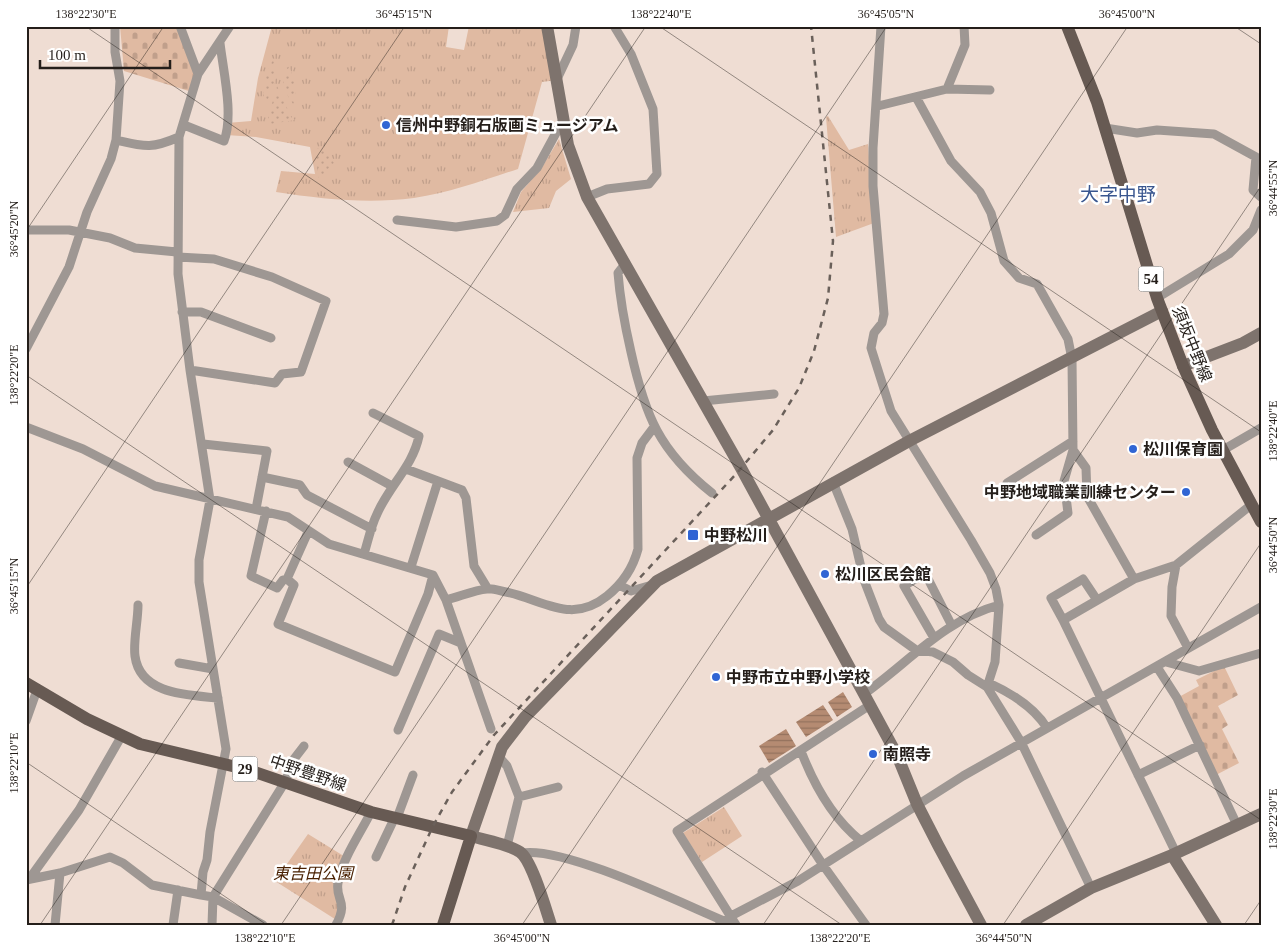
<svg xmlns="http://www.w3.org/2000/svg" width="1287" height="951" font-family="'Times New Roman','Noto Sans JP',serif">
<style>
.grass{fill:url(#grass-tufts)}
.cemetery{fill:url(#cemetery-stones)}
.garden{fill:url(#garden-dots)}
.water{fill:url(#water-rules)}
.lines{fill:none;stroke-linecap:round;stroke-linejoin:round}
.street{stroke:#9e9793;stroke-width:9}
.secondary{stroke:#7e736d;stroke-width:12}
.primary{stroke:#675a53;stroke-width:12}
.rail{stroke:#6a605a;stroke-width:2.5;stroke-dasharray:6 6;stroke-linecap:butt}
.ticks{fill:none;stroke:#241e1a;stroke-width:1;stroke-opacity:0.45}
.poi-dot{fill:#3065d4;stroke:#fff;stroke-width:2}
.labels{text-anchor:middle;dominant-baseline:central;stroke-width:5;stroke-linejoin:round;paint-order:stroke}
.shield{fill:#fff;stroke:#66625f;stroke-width:1}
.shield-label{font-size:15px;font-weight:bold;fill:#241e1a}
.poi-label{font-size:16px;font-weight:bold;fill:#241e1a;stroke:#fff;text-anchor:start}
.street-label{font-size:16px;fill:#241e1a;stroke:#fff}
.park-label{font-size:16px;font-style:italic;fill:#492001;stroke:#fff}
.quarter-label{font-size:19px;fill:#39568f;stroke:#fff}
.neatline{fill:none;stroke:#241e1a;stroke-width:2}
.ticks-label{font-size:12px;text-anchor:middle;fill:#241e1a}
</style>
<defs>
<pattern id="grass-tufts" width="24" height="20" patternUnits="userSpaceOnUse" patternTransform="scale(1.25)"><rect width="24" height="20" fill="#e0baa2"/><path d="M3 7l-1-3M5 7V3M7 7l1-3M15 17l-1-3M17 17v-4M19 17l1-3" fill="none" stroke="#c09f8b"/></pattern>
<pattern id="cemetery-stones" width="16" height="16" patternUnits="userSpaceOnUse" patternTransform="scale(1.25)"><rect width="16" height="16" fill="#e0baa2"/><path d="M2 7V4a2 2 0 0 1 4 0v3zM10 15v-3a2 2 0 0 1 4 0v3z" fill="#c09f8b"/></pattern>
<pattern id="garden-dots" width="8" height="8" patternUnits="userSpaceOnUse" patternTransform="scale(1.25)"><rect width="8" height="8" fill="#e0baa2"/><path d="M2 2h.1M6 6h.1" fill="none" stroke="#c09f8b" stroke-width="1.8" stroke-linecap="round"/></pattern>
<pattern id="water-rules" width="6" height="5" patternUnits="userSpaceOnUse" patternTransform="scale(1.25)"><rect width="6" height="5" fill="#b58b72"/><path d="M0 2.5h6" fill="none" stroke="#93715d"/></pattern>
</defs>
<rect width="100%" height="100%" fill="#efddd3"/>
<path class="grass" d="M 272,26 L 449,26 L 446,47 L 464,50 L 469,26 L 547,26 L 557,80 L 542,82 L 518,169 C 484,180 450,193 414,198 C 367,204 322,199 276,192 L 281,171 L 315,174 L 310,147 L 256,137 L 226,135 L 227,123 L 251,121 L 258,78 Z
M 828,116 L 849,150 L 868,144 L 874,223 L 836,237 L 826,117 Z
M 559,139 L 571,179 L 556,191 L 549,208 L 513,212 L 521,192 L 541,169 Z
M 724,807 L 742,836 L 702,862 L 683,833 Z
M 308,834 L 347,858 L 340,873 L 338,921 L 275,881 Z"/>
<path class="cemetery" d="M 120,26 L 177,26 L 196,77 L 192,92 L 124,71 Z
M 1224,666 L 1238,695 L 1218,706 L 1228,725 L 1222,729 L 1239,763 L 1214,776 L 1177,698 L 1199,686 L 1196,680 Z"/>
<path class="garden" d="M 274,58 L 276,78 L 265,107 C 262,88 264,75 274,58 Z
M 289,66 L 296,85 L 295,107 L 286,93 L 282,77 Z
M 277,86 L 291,117 L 295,120 L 270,124 L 268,118 Z
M 323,146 L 334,163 L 326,171 L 324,178 L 319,179 L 315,150 Z"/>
<path class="water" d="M 843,692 L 852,707 L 837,717 L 828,702 Z
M 823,705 L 833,720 L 806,737 L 796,722 Z
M 786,729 L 796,746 L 769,763 L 759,746 Z"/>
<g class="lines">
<path class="street" d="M 180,26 L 198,74
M 881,26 L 873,148 L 873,186 L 884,314 L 882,323 L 874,333 L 871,348 L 891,411 L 971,540 L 990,573 L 996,589 L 999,605 L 995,662 L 987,687 L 1021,742 L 1091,888
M 557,79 L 573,45 L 576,26
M 947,89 L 965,45 L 964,26
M 916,97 L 951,161 L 980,192 L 991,213 L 1004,261 L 1019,278 L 1037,284 L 1068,339 L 1072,359 L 1073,450 L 1064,481 L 1068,513 L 1036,535
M 878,106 L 947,89 L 990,90
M 184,125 L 224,141 C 234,115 223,70 220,43
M 1105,128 L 1137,133 L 1157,130 L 1214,134 L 1256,157 L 1253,190 L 1261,197
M 116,140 C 146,147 151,149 179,137
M 587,197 L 607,189 L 649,184 L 657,174 L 653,109 L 631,54 L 614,26
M 397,220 L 456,227 L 497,221 L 505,215 L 517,189 L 537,168 L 563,120
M 26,230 L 69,230 L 110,238 L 135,248 L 177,252
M 178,257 L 214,259 L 272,277 L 326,301 L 301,372 L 282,374 L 275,383 L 190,370
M 625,264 L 618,273 C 620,299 625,326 631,352 C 645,415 659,451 712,493
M 1157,298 L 1229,254 L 1253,230 L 1261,210
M 182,312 L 201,312 L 271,338
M 26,349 L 69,267 L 87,212 L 111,159 L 116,140 L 120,81 L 115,52 L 115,26
M 703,401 L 774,394
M 26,427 L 83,449 L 155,486 L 288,517 L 329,544 L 433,575 L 446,600 L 491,729
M 203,444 L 267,451 L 256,509
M 1073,450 L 1086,468 L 1087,496 L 1134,579
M 1223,450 L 1261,428
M 348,462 L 392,486
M 406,469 L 462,490 L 466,498 L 474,566 L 488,589
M 262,477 L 300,485 L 307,495 L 372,529
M 833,482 L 852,529 L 864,580 L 879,619 L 884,627 L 916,650 L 933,652 L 953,662 L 968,675 L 987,687
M 1007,483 L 1073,441
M 266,511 L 251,576 L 277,588 L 283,580 L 287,579
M 308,532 L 287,579 L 294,585 L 278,624 L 395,672 L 428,594 L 433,575
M 364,554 C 368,541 371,526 377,514 C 389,486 413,466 419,436 L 373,413
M 1176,565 L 1134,579 L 1063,620 L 1176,853
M 411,567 L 438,481
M 619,585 L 631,591 L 652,585
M 446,600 C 459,597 474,590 487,589 C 493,588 500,591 506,592 C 544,600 571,625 607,596 C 622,584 633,568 638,549 L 637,458 L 642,443 L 654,427
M 138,605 C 138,621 133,642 135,656 C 140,695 189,695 218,698
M 1063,620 L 1051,598 L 1083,579 L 1097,600
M 934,638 L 904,586 L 925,573 L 952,626
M 1188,648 L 1171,616 L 1172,587 L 1176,565 L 1251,505
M 1166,662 L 1199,671 L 1261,653
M 179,663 L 213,669
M 1157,667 L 1177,698 L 1237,825
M 989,683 C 1011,693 1034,707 1047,728
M 864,694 C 909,662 944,620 999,605
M 26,721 L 37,690
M 398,730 L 439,634 L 461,643
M 801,751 C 814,785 832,818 861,841
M 499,757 L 507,766 L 519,797 L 558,787
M 762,772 L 823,865 L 866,925
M 1138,775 L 1200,745
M 397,818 L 413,775
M 507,846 L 519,797
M 522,853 C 564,846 681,903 724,921
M 376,857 L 395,817
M 30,878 L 79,810 L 121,737
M 26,880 L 60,873 L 110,857 L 123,863 L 152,885 L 201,895
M 55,925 L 60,873
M 173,925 L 178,890
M 212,925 L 213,897 L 201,895 L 203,872 L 207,860 L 210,832 L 226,749 L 199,582 L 199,560 L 210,500 L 190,370 L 178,274 L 179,137 L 198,74 L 230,26
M 263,925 L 213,897 L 285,782 L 294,759 L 304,746
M 336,925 C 349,901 335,900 338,883 C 342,859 360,834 371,812
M 719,925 L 731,916 L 798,881 L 963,776 L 1261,607
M 736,925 L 677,831 L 870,705"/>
<path class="secondary" d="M 547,26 L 568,145 L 587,197 L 741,468 L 864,694 L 897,755 L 917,804 L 938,845 L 981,925
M 1183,366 L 1243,343 L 1261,333
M 1172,855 L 1216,925
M 551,925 C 546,910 532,860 520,852 C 506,843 487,841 471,836 L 502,747 L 525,717 L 657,581 L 911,440 L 1162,311
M 1026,925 L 1091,888 L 1172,855 L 1261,814"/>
<path class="primary" d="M 1067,26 L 1097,102 L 1157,298 L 1183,366 L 1212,430 L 1261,522
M 26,683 L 87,719 L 140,744 L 249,770 L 371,812 L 471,836 L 443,925"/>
<path class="rail" d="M 392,925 L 405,887 L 433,826 L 452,792 L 494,735 L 737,473 L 773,430 L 799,388 L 814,351 L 828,298 L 833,241 L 811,26"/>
</g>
<path class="ticks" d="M 85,26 L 1261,820M 659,26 L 1261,432M 1234,26 L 1261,44M 26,231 L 164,26M 26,375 L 842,925M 26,588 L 405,26M 26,762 L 267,925M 40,925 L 646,26M 281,925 L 887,26M 522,925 L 1128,26M 763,925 L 1261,186M 1003,925 L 1261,543M 1244,925 L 1261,900"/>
<g class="poi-dot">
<circle cx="386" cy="125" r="5"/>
<circle cx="1133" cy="449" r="5"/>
<circle cx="1186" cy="492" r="5"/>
<rect x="687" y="529" width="12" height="12" rx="2.5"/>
<circle cx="825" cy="574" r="5"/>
<circle cx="716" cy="677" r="5"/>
<circle cx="873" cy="754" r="5"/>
</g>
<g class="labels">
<g class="shield">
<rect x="1138.5" y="266.5" width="25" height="25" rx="4"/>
<rect x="232.5" y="756.5" width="25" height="25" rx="4"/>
</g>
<g class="shield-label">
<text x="1151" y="279">54</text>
<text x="245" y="769">29</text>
</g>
<g class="poi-label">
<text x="396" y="125">信州中野銅石版画ミュージアム</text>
<text x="1143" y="449">松川保育園</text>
<text x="1176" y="492" text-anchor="end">中野地域職業訓練センター</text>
<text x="704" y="535">中野松川</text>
<text x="835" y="574">松川区民会館</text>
<text x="726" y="677">中野市立中野小学校</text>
<text x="883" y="754">南照寺</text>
</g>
<g class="street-label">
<text transform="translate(1192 344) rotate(68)">須坂中野線</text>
<text transform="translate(308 773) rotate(19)">中野豊野線</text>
</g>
<g class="park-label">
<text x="313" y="873">東吉田公園</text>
</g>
<g class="quarter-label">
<text x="1118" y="194">大字中野</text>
</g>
</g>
<rect width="1287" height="951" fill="none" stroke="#ffffff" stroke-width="55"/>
<path d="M40 60v8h130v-8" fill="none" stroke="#241e1a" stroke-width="2.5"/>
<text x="48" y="60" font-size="15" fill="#241e1a" stroke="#ffffff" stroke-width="4" paint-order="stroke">100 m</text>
<rect x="28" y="28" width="1232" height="896" class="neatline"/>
<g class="ticks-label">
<text x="86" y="18">138°22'30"E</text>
<text x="404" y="18">36°45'15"N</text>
<text x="661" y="18">138°22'40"E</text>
<text x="886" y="18">36°45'05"N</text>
<text x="1127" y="18">36°45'00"N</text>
<text transform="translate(1273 188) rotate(-90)" y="4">36°44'55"N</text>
<text transform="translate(14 229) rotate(-90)" y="4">36°45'20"N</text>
<text transform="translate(14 375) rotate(-90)" y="4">138°22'20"E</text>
<text transform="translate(1273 431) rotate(-90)" y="4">138°22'40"E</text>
<text transform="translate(1273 545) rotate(-90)" y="4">36°44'50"N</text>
<text transform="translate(14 586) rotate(-90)" y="4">36°45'15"N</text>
<text transform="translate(14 763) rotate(-90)" y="4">138°22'10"E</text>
<text transform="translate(1273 819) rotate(-90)" y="4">138°22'30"E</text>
<text x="265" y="942">138°22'10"E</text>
<text x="522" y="942">36°45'00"N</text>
<text x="840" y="942">138°22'20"E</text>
<text x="1004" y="942">36°44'50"N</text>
</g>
</svg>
